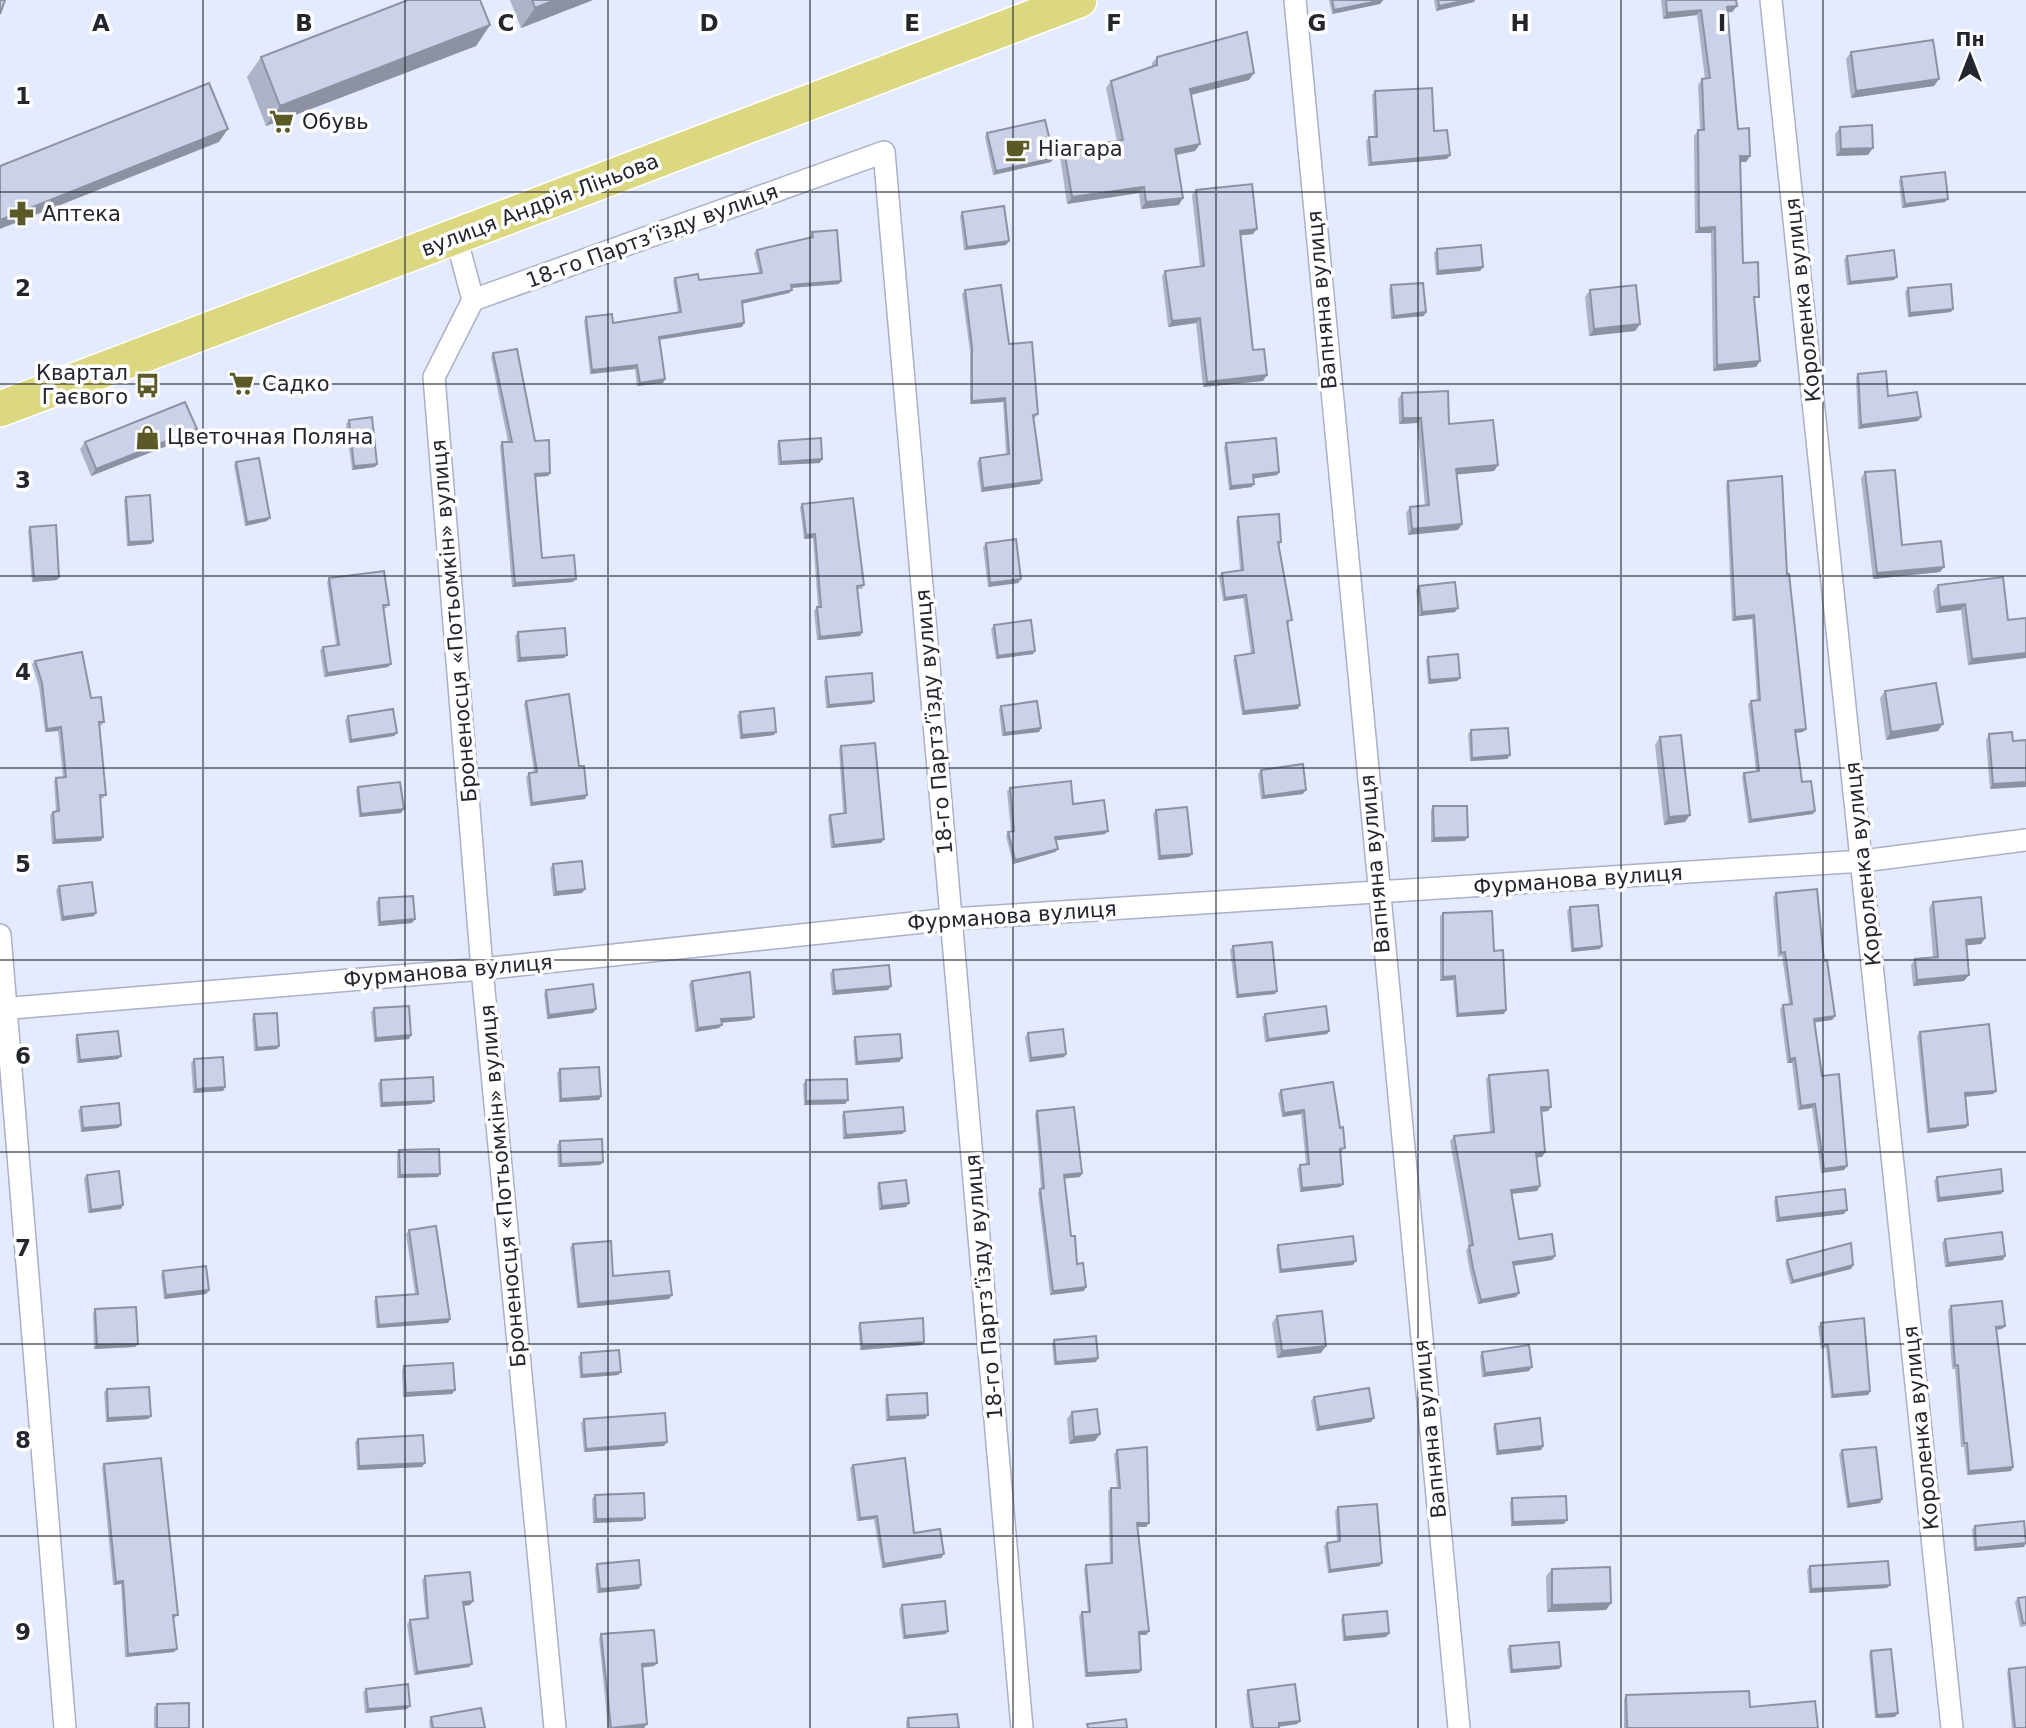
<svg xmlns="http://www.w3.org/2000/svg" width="2026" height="1728" font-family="'DejaVu Sans',sans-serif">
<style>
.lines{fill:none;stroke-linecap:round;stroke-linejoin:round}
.minor-casing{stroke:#a9b0c7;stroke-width:24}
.primary-casing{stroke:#fff;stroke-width:38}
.minor{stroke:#fff;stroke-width:21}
.primary{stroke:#dbd881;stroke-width:35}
.wall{fill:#aeb4c8}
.shaded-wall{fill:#8d92a3}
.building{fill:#cad1e9;stroke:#8d92a3;stroke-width:2}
.grid{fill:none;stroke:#23262e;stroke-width:2;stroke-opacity:0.55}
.labels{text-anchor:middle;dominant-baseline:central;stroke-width:7;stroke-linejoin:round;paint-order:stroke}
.poi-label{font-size:21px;fill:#23262e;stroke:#fff;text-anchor:start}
.street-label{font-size:21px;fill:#23262e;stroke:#fff}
.grid-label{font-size:23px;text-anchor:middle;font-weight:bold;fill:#23262e;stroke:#fff;stroke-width:7;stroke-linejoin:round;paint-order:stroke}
</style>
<rect width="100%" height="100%" fill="#e5ebfe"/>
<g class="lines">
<defs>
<path id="minor" d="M 1295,0 L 1459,1728
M 1771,0 L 1952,1728
M 456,237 L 473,300 L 434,377 L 482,969 L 555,1728
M 473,300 L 884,152 L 1022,1728
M 0,935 L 65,1728
M 0,1009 L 482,969 L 951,919 L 1863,861 L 2026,840"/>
<path id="primary" d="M 0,409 L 1079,0"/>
</defs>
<use href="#minor" class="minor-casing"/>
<use href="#primary" class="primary-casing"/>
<use href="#minor" class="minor"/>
<use href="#primary" class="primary"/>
</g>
<path class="wall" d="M 510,0 L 593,0 L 521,28 Z
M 1329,0 L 1382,0 L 1380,4 L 1332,14 Z
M 1434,0 L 1475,0 L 1474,2 L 1436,11 Z
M 1661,0 L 1736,0 L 1737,6 L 1732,12 L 1728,12 L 1738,129 L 1750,156 L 1746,162 L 1740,162 L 1743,263 L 1755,303 L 1756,367 L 1713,371 L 1711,233 L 1695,233 L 1694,136 L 1698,130 L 1700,130 L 1698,85 L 1702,79 L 1705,79 L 1697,15 L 1663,19 Z
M 490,25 L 476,46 L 266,126 L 247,77 L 261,57 Z
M 1851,52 L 1939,79 L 1934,86 L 1851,98 L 1846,59 Z
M 1157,57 L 1254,73 L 1249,80 L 1191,95 L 1200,144 L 1195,151 L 1176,155 L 1179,205 L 1141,209 L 1139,193 L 1067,204 L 1060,156 L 1064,149 L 1117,141 L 1106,88 L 1111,81 L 1152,67 L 1152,63 Z
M 1375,91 L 1434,131 L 1450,155 L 1447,159 L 1368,166 L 1366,141 L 1369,137 L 1374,137 L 1372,95 Z
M 1840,127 L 1868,155 L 1836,156 L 1835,134 Z
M 987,133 L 1051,162 L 993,175 L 985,137 Z
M 1901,177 L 1945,202 L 1902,208 L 1899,181 Z
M 1196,190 L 1253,234 L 1240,235 L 1253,350 L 1263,381 L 1203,387 L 1196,323 L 1168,327 L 1162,276 L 1165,271 L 1200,267 L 1192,195 Z
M 962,212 L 1006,245 L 964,250 L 960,216 Z
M 812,232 L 839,284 L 792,288 L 792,290 L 789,293 L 742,304 L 744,323 L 742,327 L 659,340 L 665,379 L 663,383 L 637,386 L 635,369 L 590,374 L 584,321 L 586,317 L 613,323 L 678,312 L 673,281 L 675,278 L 699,280 L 759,273 L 754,253 L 757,250 L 810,238 L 810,236 Z
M 1437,249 L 1483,267 L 1480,271 L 1436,275 L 1434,253 Z
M 1847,256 L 1894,280 L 1847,285 L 1844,259 Z
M 1391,285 L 1424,316 L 1391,319 L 1389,289 Z
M 1908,288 L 1951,312 L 1908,317 L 1905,292 Z
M 965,290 L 1009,344 L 1038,414 L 1035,418 L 1034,418 L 1040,484 L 981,492 L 977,462 L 980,458 L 1006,454 L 1003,402 L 970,404 L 970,351 L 962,294 Z
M 1590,290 L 1640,324 L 1635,331 L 1589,336 L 1585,297 Z
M 493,353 L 550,473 L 548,476 L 536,477 L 542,558 L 573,582 L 512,587 L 500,446 L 502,442 L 508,442 L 491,357 Z
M 1858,374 L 1888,396 L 1921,417 L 1918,421 L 1858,429 L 1856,377 Z
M 1402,393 L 1449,424 L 1498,465 L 1494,471 L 1457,474 L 1462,524 L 1458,530 L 1408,535 L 1406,513 L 1410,507 L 1425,506 L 1417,423 L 1399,424 L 1398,399 Z
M 349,420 L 377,464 L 375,467 L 352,470 L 346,424 Z
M 197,429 L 192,436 L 91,476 L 80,449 L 85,442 Z
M 779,441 L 820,463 L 778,465 L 777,444 Z
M 1226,443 L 1279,472 L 1277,475 L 1254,478 L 1252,487 L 1229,490 L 1224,447 Z
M 236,462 L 267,521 L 245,526 L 234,465 Z
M 1865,472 L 1902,545 L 1944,567 L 1940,572 L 1873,579 L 1861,478 Z
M 1728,481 L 1787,574 L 1803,732 L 1796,733 L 1802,782 L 1815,811 L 1813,814 L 1748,823 L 1742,776 L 1744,773 L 1756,771 L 1748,704 L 1751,701 L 1757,700 L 1752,619 L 1732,621 L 1726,484 Z
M 126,497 L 153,541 L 151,544 L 127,546 L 124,500 Z
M 802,504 L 864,585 L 862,589 L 857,589 L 862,632 L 860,636 L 817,640 L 814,611 L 817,607 L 818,607 L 813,538 L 804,539 L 800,507 Z
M 1238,517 L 1281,542 L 1279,546 L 1289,624 L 1287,624 L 1298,709 L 1242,715 L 1233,660 L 1235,656 L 1251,654 L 1243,598 L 1223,601 L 1219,577 L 1222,573 L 1240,570 L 1236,521 Z
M 30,527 L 59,577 L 57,580 L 32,582 L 28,530 Z
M 986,543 L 1021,579 L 1018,583 L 988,587 L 983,547 Z
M 329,578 L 389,605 L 386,608 L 383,609 L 388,667 L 324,677 L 320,650 L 323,647 L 336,645 L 327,582 Z
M 1938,585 L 2008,620 L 1968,665 L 1961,610 L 1936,613 L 1933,591 Z
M 1419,586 L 1455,612 L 1419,616 L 1416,590 Z
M 994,625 L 1035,651 L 1033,654 L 996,659 L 991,629 Z
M 518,632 L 567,655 L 564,658 L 517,662 L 515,636 Z
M 1428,657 L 1460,678 L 1457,681 L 1428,684 L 1426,660 Z
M 35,661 L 91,698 L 104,722 L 102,725 L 99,726 L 106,795 L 103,798 L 100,799 L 103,837 L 101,841 L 52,844 L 50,815 L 53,812 L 56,812 L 54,781 L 56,778 L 63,777 L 58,731 L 45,732 L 39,687 L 32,664 Z
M 826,677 L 874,701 L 871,704 L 826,708 L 824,681 Z
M 1885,691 L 1938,731 L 1886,740 L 1880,698 Z
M 526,701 L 579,766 L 587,795 L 585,799 L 530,806 L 526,777 L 529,773 L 534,772 L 524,704 Z
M 1001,706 L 1041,728 L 1039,732 L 1002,736 L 999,709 Z
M 740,712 L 774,735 L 740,739 L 737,715 Z
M 348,716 L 397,733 L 394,736 L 349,743 L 345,720 Z
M 1471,730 L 1510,755 L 1507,759 L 1470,761 L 1468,734 Z
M 1989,734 L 2013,741 L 2026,740 L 1990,789 L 1986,740 Z
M 1660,737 L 1685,822 L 1664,825 L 1655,745 Z
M 841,746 L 884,839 L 881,843 L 831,848 L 828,818 L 830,815 L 843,813 L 839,749 Z
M 1261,770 L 1303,794 L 1261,799 L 1258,774 Z
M 358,787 L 401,813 L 359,817 L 356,790 Z
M 1010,788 L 1073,804 L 1105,834 L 1055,840 L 1058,849 L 1055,852 L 1013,864 L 1006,836 L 1008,832 L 1011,832 L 1007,791 Z
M 1433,806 L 1465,841 L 1431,842 L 1431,810 Z
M 1156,810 L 1192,854 L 1189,857 L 1158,860 L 1153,814 Z
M 553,864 L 585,889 L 582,893 L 553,896 L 550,868 Z
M 59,886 L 94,916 L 61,921 L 56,890 Z
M 1776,893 L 1824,961 L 1835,1016 L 1832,1020 L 1815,1022 L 1822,1076 L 1847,1166 L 1844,1170 L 1821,1173 L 1812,1108 L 1798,1110 L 1792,1063 L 1787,1063 L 1780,1009 L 1783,1005 L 1789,1004 L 1782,956 L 1778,957 L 1773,897 Z
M 379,898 L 412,923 L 378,926 L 376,902 Z
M 1933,902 L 1985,938 L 1981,944 L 1966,945 L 1964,981 L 1913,986 L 1911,965 L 1915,959 L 1933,957 L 1929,908 Z
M 1570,907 L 1600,949 L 1571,952 L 1567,911 Z
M 1443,913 L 1494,951 L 1504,1014 L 1456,1017 L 1453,980 L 1440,981 L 1440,916 Z
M 1233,946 L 1277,991 L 1275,994 L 1236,998 L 1230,950 Z
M 833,970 L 891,986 L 888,990 L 832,995 L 830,973 Z
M 692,981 L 751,1020 L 721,1023 L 719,1028 L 695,1032 L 689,984 Z
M 546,990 L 593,1013 L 547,1019 L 544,994 Z
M 374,1008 L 411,1035 L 409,1039 L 374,1042 L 371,1012 Z
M 254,1014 L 279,1046 L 277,1049 L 254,1051 L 252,1018 Z
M 1265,1014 L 1329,1031 L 1327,1034 L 1265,1042 L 1262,1017 Z
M 1920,1032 L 1996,1091 L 1993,1094 L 1965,1097 L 1966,1128 L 1927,1133 L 1917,1036 Z
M 1028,1033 L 1066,1054 L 1064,1057 L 1029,1062 L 1025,1037 Z
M 77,1035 L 118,1059 L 77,1063 L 75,1039 Z
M 855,1037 L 902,1058 L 899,1062 L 855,1065 L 853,1041 Z
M 194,1059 L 225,1087 L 223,1091 L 193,1093 L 191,1063 Z
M 560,1069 L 601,1096 L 599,1100 L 559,1102 L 557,1073 Z
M 1489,1075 L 1551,1107 L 1548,1111 L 1541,1112 L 1545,1152 L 1542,1157 L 1537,1157 L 1540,1186 L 1537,1191 L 1512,1194 L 1519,1239 L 1555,1256 L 1552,1260 L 1514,1266 L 1519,1293 L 1516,1297 L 1478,1304 L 1470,1272 L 1466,1250 L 1469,1247 L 1450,1141 L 1454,1136 L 1490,1132 L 1486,1079 Z
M 381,1080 L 431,1104 L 380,1107 L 378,1083 Z
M 806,1080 L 848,1100 L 845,1104 L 804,1105 L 803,1084 Z
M 1333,1082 L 1343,1152 L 1340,1152 L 1343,1184 L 1340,1187 L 1300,1192 L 1297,1169 L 1300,1165 L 1306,1164 L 1301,1114 L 1282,1117 L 1278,1094 L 1281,1090 Z
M 81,1107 L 121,1125 L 118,1128 L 81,1132 L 78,1110 Z
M 1037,1111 L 1082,1173 L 1080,1177 L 1064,1178 L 1071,1236 L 1084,1291 L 1050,1295 L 1038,1192 L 1041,1189 L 1035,1114 Z
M 844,1112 L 905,1131 L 902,1134 L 843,1139 L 842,1115 Z
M 560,1141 L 603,1162 L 600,1165 L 558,1167 L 557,1145 Z
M 399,1150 L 438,1177 L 397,1178 L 397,1154 Z
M 87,1175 L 121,1209 L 88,1213 L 84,1178 Z
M 1937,1177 L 2003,1191 L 2001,1194 L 1937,1202 L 1934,1181 Z
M 879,1183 L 906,1207 L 879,1210 L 877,1186 Z
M 1776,1197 L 1844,1214 L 1776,1222 L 1774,1201 Z
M 409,1230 L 450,1319 L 448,1323 L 376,1328 L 374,1301 L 376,1297 L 415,1294 L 406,1234 Z
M 1945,1239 L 2003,1260 L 1945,1267 L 1942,1243 Z
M 573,1244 L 613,1276 L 669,1299 L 577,1308 L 570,1247 Z
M 1278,1245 L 1353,1265 L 1279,1273 L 1276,1249 Z
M 1787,1260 L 1853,1265 L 1851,1269 L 1790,1284 L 1785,1263 Z
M 163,1271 L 209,1290 L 206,1294 L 164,1299 L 161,1275 Z
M 1951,1306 L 2002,1329 L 1996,1330 L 2013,1467 L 2011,1471 L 1967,1475 L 1964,1447 L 1961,1447 L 1955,1369 L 1952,1369 L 1948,1310 Z
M 95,1309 L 138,1344 L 135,1347 L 94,1349 L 93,1313 Z
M 1277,1316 L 1321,1353 L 1277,1358 L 1272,1323 Z
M 860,1323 L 922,1345 L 860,1350 L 858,1326 Z
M 1821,1323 L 1870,1391 L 1868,1395 L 1831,1398 L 1826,1348 L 1821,1349 L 1818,1327 Z
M 1054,1340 L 1096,1362 L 1054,1365 L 1052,1344 Z
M 1482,1352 L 1529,1371 L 1482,1377 L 1480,1356 Z
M 581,1353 L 618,1375 L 580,1378 L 578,1357 Z
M 404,1366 L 455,1390 L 452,1394 L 403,1397 L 402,1370 Z
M 107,1389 L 151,1416 L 148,1419 L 106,1422 L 104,1392 Z
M 887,1395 L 925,1419 L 886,1421 L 885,1399 Z
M 1314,1397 L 1371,1422 L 1316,1431 L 1311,1401 Z
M 1072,1412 L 1095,1441 L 1069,1444 L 1067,1419 Z
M 584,1419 L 664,1446 L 584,1452 L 581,1423 Z
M 1495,1424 L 1543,1446 L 1541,1450 L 1496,1455 L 1493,1427 Z
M 358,1439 L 422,1467 L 357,1470 L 355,1442 Z
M 1117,1450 L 1146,1527 L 1137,1527 L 1149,1631 L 1146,1635 L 1139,1635 L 1141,1670 L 1139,1673 L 1085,1677 L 1079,1616 L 1082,1612 L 1088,1612 L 1084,1569 L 1086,1565 L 1110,1563 L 1108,1491 L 1111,1488 L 1117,1488 L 1114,1454 Z
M 1842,1450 L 1882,1499 L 1880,1503 L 1847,1508 L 1839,1454 Z
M 104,1464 L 178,1615 L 175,1618 L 174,1618 L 177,1649 L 174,1652 L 125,1657 L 121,1584 L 113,1585 L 102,1467 Z
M 853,1465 L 914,1533 L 944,1554 L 941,1558 L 882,1568 L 874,1519 L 857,1521 L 850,1468 Z
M 595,1495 L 645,1518 L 642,1521 L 593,1523 L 592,1499 Z
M 1512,1498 L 1564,1524 L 1511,1526 L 1510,1502 Z
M 1338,1507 L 1380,1566 L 1328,1573 L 1324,1546 L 1327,1543 L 1337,1541 L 1335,1511 Z
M 1975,1526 L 2024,1547 L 1974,1551 L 1972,1529 Z
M 597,1564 L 639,1589 L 597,1593 L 595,1568 Z
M 1810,1566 L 1887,1588 L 1809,1593 L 1807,1570 Z
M 1552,1569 L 1611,1603 L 1606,1610 L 1547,1612 L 1546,1576 Z
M 425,1576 L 473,1601 L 470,1605 L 463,1606 L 472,1664 L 469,1667 L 414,1675 L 407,1624 L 410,1620 L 426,1619 L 422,1580 Z
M 2026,1597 L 2026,1626 L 2020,1627 L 2015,1602 L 2018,1598 Z
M 902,1605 L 946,1634 L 903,1639 L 899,1609 Z
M 1343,1615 L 1389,1633 L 1386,1637 L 1343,1641 L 1341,1619 Z
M 601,1634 L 657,1663 L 654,1666 L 642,1667 L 644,1728 L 608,1728 L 599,1638 Z
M 1510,1646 L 1561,1666 L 1559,1669 L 1510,1673 L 1507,1649 Z
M 1871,1651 L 1895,1717 L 1875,1718 L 1869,1654 Z
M 2009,1669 L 2026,1728 L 2012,1728 L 2007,1672 Z
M 366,1689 L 407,1709 L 365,1713 L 363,1692 Z
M 1248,1690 L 1300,1721 L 1297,1724 L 1279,1727 L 1279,1728 L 1250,1728 L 1246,1694 Z
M 1626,1695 L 1750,1707 L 1818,1728 L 1624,1728 L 1624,1699 Z
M 157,1704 L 189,1728 L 154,1728 L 154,1707 Z
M 431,1717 L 485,1728 L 430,1728 L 429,1721 Z
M 908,1718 L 959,1728 L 906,1728 L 906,1722 Z"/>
<path class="shaded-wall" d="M 555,0 L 593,0 L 521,28 L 535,8 Z
M 1383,0 L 1380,4 L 1332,14 L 1334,10 Z
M 1467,0 L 1475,0 L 1474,2 L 1436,11 L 1439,6 Z
M 1737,6 L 1732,12 L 1723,13 L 1727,7 Z
M 1701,10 L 1697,15 L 1663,19 L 1667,13 Z
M 490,25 L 476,46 L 266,126 L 280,106 Z
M 1254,73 L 1249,80 L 1186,96 L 1190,89 Z
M 1939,79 L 1934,86 L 1851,98 L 1856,91 Z
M 228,129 L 219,142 L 0,229 L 0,220 Z
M 1200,144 L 1195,151 L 1171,156 L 1175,149 Z
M 1873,148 L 1868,155 L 1836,156 L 1841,149 Z
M 1450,155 L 1447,159 L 1368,166 L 1371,163 Z
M 1740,156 L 1750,156 L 1746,162 L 1736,162 Z
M 1054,158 L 1051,162 L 993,175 L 996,171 Z
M 1144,187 L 1139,193 L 1067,204 L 1072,197 Z
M 1183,198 L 1179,205 L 1141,209 L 1146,202 Z
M 1948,199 L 1945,202 L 1902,208 L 1905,204 Z
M 1715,227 L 1711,233 L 1695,233 L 1699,228 Z
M 1257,229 L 1253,234 L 1236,236 L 1240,231 Z
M 1009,241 L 1006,245 L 964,250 L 967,247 Z
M 1483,267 L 1480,271 L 1436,275 L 1438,271 Z
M 1897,277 L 1894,280 L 1847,285 L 1850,282 Z
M 841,281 L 839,284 L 788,288 L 791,285 Z
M 792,290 L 789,293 L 739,304 L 742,301 Z
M 1953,309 L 1951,312 L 1908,317 L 1910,313 Z
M 1426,312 L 1424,316 L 1391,319 L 1394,316 Z
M 1200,318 L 1196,323 L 1168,327 L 1172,321 Z
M 744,323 L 742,327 L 656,340 L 659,337 Z
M 1640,324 L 1635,331 L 1589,336 L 1594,329 Z
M 1760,361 L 1756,367 L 1713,371 L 1717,365 Z
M 637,365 L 635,369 L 590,374 L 592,370 Z
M 1267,375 L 1263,381 L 1203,387 L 1207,382 Z
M 665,379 L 663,383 L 637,386 L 640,383 Z
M 1005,398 L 1003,402 L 970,404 L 972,401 Z
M 1921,417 L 1918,421 L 1858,429 L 1861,425 Z
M 1403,418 L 1421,418 L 1417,423 L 1399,424 Z
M 197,429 L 192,436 L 91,476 L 96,469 Z
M 822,459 L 820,463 L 778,465 L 781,462 Z
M 377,464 L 375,467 L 352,470 L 354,466 Z
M 1498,465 L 1494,471 L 1452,475 L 1456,469 Z
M 1279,472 L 1277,475 L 1251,479 L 1253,475 Z
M 550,473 L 548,476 L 533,477 L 535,474 Z
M 1042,480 L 1040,484 L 981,492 L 983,488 Z
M 1254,484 L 1252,487 L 1229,490 L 1231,486 Z
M 270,518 L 267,521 L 245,526 L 247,522 Z
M 1462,524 L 1458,530 L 1408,535 L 1412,529 Z
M 815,534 L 813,538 L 804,539 L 806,535 Z
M 153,541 L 151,544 L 127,546 L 129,542 Z
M 1944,567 L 1940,572 L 1873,579 L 1877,573 Z
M 59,577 L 57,580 L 32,582 L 34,578 Z
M 576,579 L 573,582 L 512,587 L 515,583 Z
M 1021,579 L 1018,583 L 988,587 L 990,583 Z
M 1246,595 L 1243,598 L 1223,601 L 1225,598 Z
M 1965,604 L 1961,610 L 1936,613 L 1940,607 Z
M 1458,608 L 1455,612 L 1419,616 L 1422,612 Z
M 1754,615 L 1752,619 L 1732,621 L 1735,617 Z
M 862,632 L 860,636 L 817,640 L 820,637 Z
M 1035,651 L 1033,654 L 996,659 L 998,656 Z
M 2026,653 L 2026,658 L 1968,665 L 1972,659 Z
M 567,655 L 564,658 L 517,662 L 520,658 Z
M 391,664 L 388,667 L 324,677 L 327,673 Z
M 1460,678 L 1457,681 L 1428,684 L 1430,680 Z
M 874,701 L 871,704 L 826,708 L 829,705 Z
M 1300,705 L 1298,709 L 1242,715 L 1244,711 Z
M 1943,724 L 1938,731 L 1886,740 L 1891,732 Z
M 61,727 L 58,731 L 45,732 L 47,729 Z
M 1041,728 L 1039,732 L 1002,736 L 1005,733 Z
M 1806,729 L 1803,732 L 1793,733 L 1795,730 Z
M 776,732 L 774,735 L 740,739 L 742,735 Z
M 397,733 L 394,736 L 349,743 L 351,740 Z
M 1510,755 L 1507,759 L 1470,761 L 1472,758 Z
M 2026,782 L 2026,787 L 1990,789 L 1993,784 Z
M 1306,790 L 1303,794 L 1261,799 L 1264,796 Z
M 587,795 L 585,799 L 530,806 L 532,803 Z
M 404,809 L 401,813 L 359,817 L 361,814 Z
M 1815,811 L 1813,814 L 1748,823 L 1751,820 Z
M 1690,815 L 1685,822 L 1664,825 L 1669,817 Z
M 1108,831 L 1105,834 L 1052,841 L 1055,837 Z
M 103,837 L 101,841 L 52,844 L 55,840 Z
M 1468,837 L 1465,841 L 1431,842 L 1434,838 Z
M 884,839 L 881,843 L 831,848 L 834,845 Z
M 1058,849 L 1055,852 L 1013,864 L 1015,860 Z
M 1192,854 L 1189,857 L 1158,860 L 1160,856 Z
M 585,889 L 582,893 L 553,896 L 556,892 Z
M 96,913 L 94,916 L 61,921 L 63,917 Z
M 415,919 L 412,923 L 378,926 L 380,922 Z
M 1985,938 L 1981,944 L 1961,946 L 1966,940 Z
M 1602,946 L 1600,949 L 1571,952 L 1573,949 Z
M 1969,975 L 1964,981 L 1913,986 L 1917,980 Z
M 1455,976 L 1453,980 L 1440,981 L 1443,977 Z
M 891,986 L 888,990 L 832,995 L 835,991 Z
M 1277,991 L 1275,994 L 1236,998 L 1238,995 Z
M 596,1009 L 593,1013 L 547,1019 L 549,1015 Z
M 1506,1010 L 1504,1014 L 1456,1017 L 1458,1014 Z
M 1835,1016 L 1832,1020 L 1811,1023 L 1814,1019 Z
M 754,1017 L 751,1020 L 718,1023 L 721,1019 Z
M 722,1025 L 719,1028 L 695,1032 L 698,1028 Z
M 1329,1031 L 1327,1034 L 1265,1042 L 1268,1039 Z
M 411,1035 L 409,1039 L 374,1042 L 376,1038 Z
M 279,1046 L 277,1049 L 254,1051 L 257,1048 Z
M 1066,1054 L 1064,1057 L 1029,1062 L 1031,1058 Z
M 121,1056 L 118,1059 L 77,1063 L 80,1060 Z
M 902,1058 L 899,1062 L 855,1065 L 857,1062 Z
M 1795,1058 L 1792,1063 L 1787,1063 L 1790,1059 Z
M 225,1087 L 223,1091 L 193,1093 L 196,1089 Z
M 1996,1091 L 1993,1094 L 1962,1097 L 1965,1093 Z
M 601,1096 L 599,1100 L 559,1102 L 561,1099 Z
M 848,1100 L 845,1104 L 804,1105 L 806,1101 Z
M 434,1101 L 431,1104 L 380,1107 L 382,1103 Z
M 1815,1104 L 1812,1108 L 1798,1110 L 1801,1106 Z
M 1541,1107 L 1551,1107 L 1548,1111 L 1538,1112 Z
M 1304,1110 L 1301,1114 L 1282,1117 L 1284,1113 Z
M 121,1125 L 118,1128 L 81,1132 L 83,1128 Z
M 1968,1125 L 1966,1128 L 1927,1133 L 1929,1129 Z
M 905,1131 L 902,1134 L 843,1139 L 846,1135 Z
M 1545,1152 L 1542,1157 L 1533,1158 L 1536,1153 Z
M 603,1162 L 600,1165 L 558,1167 L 561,1164 Z
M 1847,1166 L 1844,1170 L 1821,1173 L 1824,1169 Z
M 1082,1173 L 1080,1177 L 1061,1179 L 1064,1175 Z
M 440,1174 L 438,1177 L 397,1178 L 400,1175 Z
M 1343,1184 L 1340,1187 L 1300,1192 L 1302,1188 Z
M 1540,1186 L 1537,1191 L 1508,1194 L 1511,1190 Z
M 2003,1191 L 2001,1194 L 1937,1202 L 1939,1198 Z
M 909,1203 L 906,1207 L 879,1210 L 882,1206 Z
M 123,1205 L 121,1209 L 88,1213 L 91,1210 Z
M 1847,1210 L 1844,1214 L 1776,1222 L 1779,1218 Z
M 1555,1256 L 1552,1260 L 1510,1266 L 1513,1262 Z
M 2005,1256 L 2003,1260 L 1945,1267 L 1948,1263 Z
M 1356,1261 L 1353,1265 L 1279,1273 L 1281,1270 Z
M 1853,1265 L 1851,1269 L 1790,1284 L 1793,1281 Z
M 1086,1287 L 1084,1291 L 1050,1295 L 1053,1291 Z
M 209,1290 L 206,1294 L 164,1299 L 166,1295 Z
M 1519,1293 L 1516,1297 L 1478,1304 L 1481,1300 Z
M 672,1295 L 669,1299 L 577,1308 L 579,1304 Z
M 450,1319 L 448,1323 L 376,1328 L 379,1325 Z
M 2005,1326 L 2002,1329 L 1993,1330 L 1996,1327 Z
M 924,1342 L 922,1345 L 860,1350 L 862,1346 Z
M 138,1344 L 135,1347 L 94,1349 L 97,1345 Z
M 1326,1346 L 1321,1353 L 1277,1358 L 1282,1351 Z
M 1098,1358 L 1096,1362 L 1054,1365 L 1056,1362 Z
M 1532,1367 L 1529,1371 L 1482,1377 L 1485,1373 Z
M 621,1372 L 618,1375 L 580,1378 L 582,1375 Z
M 455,1390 L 452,1394 L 403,1397 L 406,1393 Z
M 1870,1391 L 1868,1395 L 1831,1398 L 1833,1395 Z
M 928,1415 L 925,1419 L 886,1421 L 889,1417 Z
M 151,1416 L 148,1419 L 106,1422 L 108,1418 Z
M 1374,1418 L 1371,1422 L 1316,1431 L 1319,1427 Z
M 1100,1434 L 1095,1441 L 1069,1444 L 1074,1437 Z
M 667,1442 L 664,1446 L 584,1452 L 586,1449 Z
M 1543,1446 L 1541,1450 L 1496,1455 L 1498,1451 Z
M 425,1463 L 422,1467 L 357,1470 L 359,1466 Z
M 2013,1467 L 2011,1471 L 1967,1475 L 1969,1471 Z
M 1882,1499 L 1880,1503 L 1847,1508 L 1849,1504 Z
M 877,1516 L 874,1519 L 857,1521 L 860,1518 Z
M 645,1518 L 642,1521 L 593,1523 L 596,1519 Z
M 1567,1520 L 1564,1524 L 1511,1526 L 1513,1522 Z
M 1137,1523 L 1149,1523 L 1146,1527 L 1134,1527 Z
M 2026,1543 L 2024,1547 L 1974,1551 L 1976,1548 Z
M 944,1554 L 941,1558 L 882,1568 L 884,1564 Z
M 1382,1563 L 1380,1566 L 1328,1573 L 1330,1570 Z
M 123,1581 L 121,1584 L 113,1585 L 116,1582 Z
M 641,1585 L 639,1589 L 597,1593 L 600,1589 Z
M 1890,1585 L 1887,1588 L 1809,1593 L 1811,1589 Z
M 473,1601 L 470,1605 L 460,1606 L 463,1602 Z
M 1611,1603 L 1606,1610 L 1547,1612 L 1552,1605 Z
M 948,1631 L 946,1634 L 903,1639 L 905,1636 Z
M 1149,1631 L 1146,1635 L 1136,1635 L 1139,1632 Z
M 1389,1633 L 1386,1637 L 1343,1641 L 1345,1637 Z
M 177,1649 L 174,1652 L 125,1657 L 128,1654 Z
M 657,1663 L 654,1666 L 639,1668 L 642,1664 Z
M 472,1664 L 469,1667 L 414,1675 L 417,1672 Z
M 1561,1666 L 1559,1669 L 1510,1673 L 1512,1670 Z
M 1141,1670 L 1139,1673 L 1085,1677 L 1087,1673 Z
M 410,1706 L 407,1709 L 365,1713 L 368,1709 Z
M 1898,1713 L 1895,1717 L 1875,1718 L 1877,1715 Z
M 1300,1721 L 1297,1724 L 1276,1727 L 1279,1723 Z
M 647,1724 L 644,1728 L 611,1728 Z"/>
<path class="building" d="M 0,0 L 5,0 L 0,14 Z
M 408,0 L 480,0 L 490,25 L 280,106 L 261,57 Z
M 532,0 L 555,0 L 535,8 Z
M 1332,0 L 1383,0 L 1334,10 Z
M 1438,0 L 1467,0 L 1439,6 Z
M 1666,0 L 1736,0 L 1737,6 L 1727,7 L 1738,129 L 1749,128 L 1750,156 L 1740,156 L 1743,263 L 1758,262 L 1759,297 L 1754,297 L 1760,361 L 1717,365 L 1715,227 L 1699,228 L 1698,130 L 1704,130 L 1702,79 L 1710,78 L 1701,10 L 1667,13 Z
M 1247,32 L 1254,73 L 1190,89 L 1200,144 L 1175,149 L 1183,198 L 1146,202 L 1144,187 L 1072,197 L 1064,149 L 1123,140 L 1111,81 L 1157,65 L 1157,57 Z
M 1933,40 L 1939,79 L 1856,91 L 1851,52 Z
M 209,83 L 228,129 L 0,220 L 0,166 Z
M 1432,88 L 1434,131 L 1447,130 L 1450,155 L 1371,163 L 1369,137 L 1377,137 L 1375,91 Z
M 1045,120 L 1054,158 L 996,171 L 987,133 Z
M 1872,125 L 1873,148 L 1841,149 L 1840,127 Z
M 1945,172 L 1948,199 L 1905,204 L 1901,177 Z
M 1252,184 L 1257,229 L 1240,231 L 1253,350 L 1264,349 L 1267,375 L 1207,382 L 1200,318 L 1172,321 L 1165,271 L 1204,266 L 1196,190 Z
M 1004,206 L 1009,241 L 967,247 L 962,212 Z
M 837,230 L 841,281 L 791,285 L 792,290 L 742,301 L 744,323 L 659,337 L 665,379 L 640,383 L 637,365 L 592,370 L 586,317 L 612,314 L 613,323 L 681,312 L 675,278 L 698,274 L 699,280 L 762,273 L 757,250 L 813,237 L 812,232 Z
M 1481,245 L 1483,267 L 1438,271 L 1437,249 Z
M 1894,250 L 1897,277 L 1850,282 L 1847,256 Z
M 1423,283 L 1426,312 L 1394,316 L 1391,285 Z
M 1951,284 L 1953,309 L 1910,313 L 1908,288 Z
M 1001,285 L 1009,344 L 1032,342 L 1038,414 L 1033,415 L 1042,480 L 983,488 L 980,458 L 1009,454 L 1005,398 L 972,401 L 972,347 L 965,290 Z
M 1636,285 L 1640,324 L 1594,329 L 1590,290 Z
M 517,349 L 535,441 L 549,440 L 550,473 L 535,474 L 542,558 L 574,555 L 576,579 L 515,583 L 502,442 L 512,442 L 493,353 Z
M 1886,371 L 1888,396 L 1917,392 L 1921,417 L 1861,425 L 1858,374 Z
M 1448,391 L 1449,424 L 1493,420 L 1498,465 L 1456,469 L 1462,524 L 1412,529 L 1410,507 L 1429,505 L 1421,418 L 1403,418 L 1402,393 Z
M 185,402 L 197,429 L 96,469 L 85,442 Z
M 372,417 L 377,464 L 354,466 L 349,420 Z
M 821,438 L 822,459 L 781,462 L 779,441 Z
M 1276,438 L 1279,472 L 1253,475 L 1254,484 L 1231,486 L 1226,443 Z
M 259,458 L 270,518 L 247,522 L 236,462 Z
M 1895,470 L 1902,545 L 1941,541 L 1944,567 L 1877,573 L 1865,472 Z
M 1782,476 L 1787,574 L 1789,574 L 1806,729 L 1795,730 L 1802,782 L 1811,781 L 1815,811 L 1751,820 L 1744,773 L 1759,771 L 1751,701 L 1760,700 L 1754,615 L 1735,617 L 1728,481 Z
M 150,495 L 153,541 L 129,542 L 126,497 Z
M 853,498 L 864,585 L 857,586 L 862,632 L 820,637 L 817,607 L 821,607 L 815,534 L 806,535 L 802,504 Z
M 1279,514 L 1281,542 L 1278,542 L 1292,620 L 1287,621 L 1300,705 L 1244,711 L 1235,656 L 1254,653 L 1246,595 L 1225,598 L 1222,573 L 1243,570 L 1238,517 Z
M 56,525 L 59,577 L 34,578 L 30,527 Z
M 1016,539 L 1021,579 L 990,583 L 986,543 Z
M 384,571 L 389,605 L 383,605 L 391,664 L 327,673 L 323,647 L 339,645 L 329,578 Z
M 2003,577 L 2008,620 L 2026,618 L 2026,653 L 1972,659 L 1965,604 L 1940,607 L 1938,585 Z
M 1455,582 L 1458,608 L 1422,612 L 1419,586 Z
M 1031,620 L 1035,651 L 998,656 L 994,625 Z
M 565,628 L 567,655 L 520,658 L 518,632 Z
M 82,652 L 91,698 L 101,697 L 104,722 L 99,722 L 106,795 L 100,795 L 103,837 L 55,840 L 53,812 L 59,811 L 56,778 L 66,777 L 61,727 L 47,729 L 42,683 L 35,661 Z
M 1458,654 L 1460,678 L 1430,680 L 1428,657 Z
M 872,673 L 874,701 L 829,705 L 826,677 Z
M 1936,683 L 1943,724 L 1891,732 L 1885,691 Z
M 569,694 L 579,766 L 584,766 L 587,795 L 532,803 L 529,773 L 537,772 L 526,701 Z
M 1037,701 L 1041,728 L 1005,733 L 1001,706 Z
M 774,708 L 776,732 L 742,735 L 740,712 Z
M 393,709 L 397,733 L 351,740 L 348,716 Z
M 1508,728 L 1510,755 L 1472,758 L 1471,730 Z
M 2012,732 L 2013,741 L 2026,740 L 2026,782 L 1993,784 L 1989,734 Z
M 1681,735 L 1690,815 L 1669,817 L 1660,737 Z
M 875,743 L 884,839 L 834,845 L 830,815 L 846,813 L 841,746 Z
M 1303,764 L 1306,790 L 1264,796 L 1261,770 Z
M 1071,781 L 1073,804 L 1104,800 L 1108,831 L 1055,837 L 1058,849 L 1015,860 L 1008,832 L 1014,831 L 1010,788 Z
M 400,782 L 404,809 L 361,814 L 358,787 Z
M 1433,806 L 1467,806 L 1468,837 L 1434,838 Z
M 1187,807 L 1192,854 L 1160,856 L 1156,810 Z
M 582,861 L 585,889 L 556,892 L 553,864 Z
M 92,882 L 96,913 L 63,917 L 59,886 Z
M 1817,889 L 1824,961 L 1827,960 L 1835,1016 L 1814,1019 L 1822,1076 L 1839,1074 L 1847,1166 L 1824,1169 L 1815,1104 L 1801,1106 L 1795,1058 L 1790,1059 L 1783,1005 L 1792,1004 L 1785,952 L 1781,953 L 1776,893 Z
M 413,896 L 415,919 L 380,922 L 379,898 Z
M 1981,897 L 1985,938 L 1966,940 L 1969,975 L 1917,980 L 1915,959 L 1938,957 L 1933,902 Z
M 1598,905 L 1602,946 L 1573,949 L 1570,907 Z
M 1492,911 L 1494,951 L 1503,950 L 1506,1010 L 1458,1014 L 1455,976 L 1443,977 L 1443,913 Z
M 1272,942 L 1277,991 L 1238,995 L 1233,946 Z
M 889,965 L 891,986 L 835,991 L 833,970 Z
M 750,972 L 754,1017 L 721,1019 L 722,1025 L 698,1028 L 692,981 Z
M 593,984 L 596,1009 L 549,1015 L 546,990 Z
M 409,1006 L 411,1035 L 376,1038 L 374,1008 Z
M 1326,1006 L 1329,1031 L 1268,1039 L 1265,1014 Z
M 277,1013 L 279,1046 L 257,1048 L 254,1014 Z
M 1989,1024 L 1996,1091 L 1965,1093 L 1968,1125 L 1929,1129 L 1920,1032 Z
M 1063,1029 L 1066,1054 L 1031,1058 L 1028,1033 Z
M 118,1031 L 121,1056 L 80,1060 L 77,1035 Z
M 900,1034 L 902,1058 L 857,1062 L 855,1037 Z
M 223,1057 L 225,1087 L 196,1089 L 194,1059 Z
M 599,1067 L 601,1096 L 561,1099 L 560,1069 Z
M 1548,1070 L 1551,1107 L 1541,1107 L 1545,1152 L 1536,1153 L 1540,1186 L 1511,1190 L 1519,1239 L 1552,1234 L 1555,1256 L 1513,1262 L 1519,1293 L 1481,1300 L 1473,1268 L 1469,1246 L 1473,1245 L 1454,1136 L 1494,1132 L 1489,1075 Z
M 433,1077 L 434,1101 L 382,1103 L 381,1080 Z
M 847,1079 L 848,1100 L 806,1101 L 806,1080 Z
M 1333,1082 L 1340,1128 L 1343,1127 L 1345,1148 L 1340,1149 L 1343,1184 L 1302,1188 L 1300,1165 L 1309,1164 L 1304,1110 L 1284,1113 L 1281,1090 Z
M 119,1103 L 121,1125 L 83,1128 L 81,1107 Z
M 903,1107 L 905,1131 L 846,1135 L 844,1112 Z
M 1074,1107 L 1082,1173 L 1064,1175 L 1071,1236 L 1075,1236 L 1077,1264 L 1083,1263 L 1086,1287 L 1053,1291 L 1040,1189 L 1044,1188 L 1037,1111 Z
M 602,1139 L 603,1162 L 561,1164 L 560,1141 Z
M 439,1149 L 440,1174 L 400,1175 L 399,1150 Z
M 2001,1169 L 2003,1191 L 1939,1198 L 1937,1177 Z
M 119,1171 L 123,1205 L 91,1210 L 87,1175 Z
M 906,1180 L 909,1203 L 882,1206 L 879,1183 Z
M 1845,1189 L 1847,1210 L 1779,1218 L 1776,1197 Z
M 436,1226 L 450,1319 L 379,1325 L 376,1297 L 418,1294 L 409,1230 Z
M 2002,1232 L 2005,1256 L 1948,1263 L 1945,1239 Z
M 1353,1236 L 1356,1261 L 1281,1270 L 1278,1245 Z
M 611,1241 L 613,1276 L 669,1271 L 672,1295 L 579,1304 L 573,1244 Z
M 1851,1243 L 1853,1265 L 1793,1281 L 1787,1260 Z
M 206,1266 L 209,1290 L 166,1295 L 163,1271 Z
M 2002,1301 L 2005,1326 L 1996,1327 L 2013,1467 L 1969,1471 L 1967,1443 L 1964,1443 L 1958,1365 L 1955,1366 L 1951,1306 Z
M 136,1307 L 138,1344 L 97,1345 L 95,1309 Z
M 1322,1311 L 1326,1346 L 1282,1351 L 1277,1316 Z
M 923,1318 L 924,1342 L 862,1346 L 860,1323 Z
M 1864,1318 L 1870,1391 L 1833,1395 L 1828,1345 L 1823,1345 L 1821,1323 Z
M 1096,1336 L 1098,1358 L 1056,1362 L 1054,1340 Z
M 1529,1345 L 1532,1367 L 1485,1373 L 1482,1352 Z
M 619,1350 L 621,1372 L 582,1375 L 581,1353 Z
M 453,1363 L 455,1390 L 406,1393 L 404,1366 Z
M 149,1387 L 151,1416 L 108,1418 L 107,1389 Z
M 1369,1388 L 1374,1418 L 1319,1427 L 1314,1397 Z
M 927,1393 L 928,1415 L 889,1417 L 887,1395 Z
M 1097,1409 L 1100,1434 L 1074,1437 L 1072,1412 Z
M 665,1413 L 667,1442 L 586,1449 L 584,1419 Z
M 1540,1418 L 1543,1446 L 1498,1451 L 1495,1424 Z
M 423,1435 L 425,1463 L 359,1466 L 358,1439 Z
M 1147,1447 L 1149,1523 L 1137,1523 L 1149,1631 L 1139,1632 L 1141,1670 L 1087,1673 L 1082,1612 L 1090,1612 L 1086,1565 L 1112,1563 L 1111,1488 L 1120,1488 L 1117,1450 Z
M 1876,1447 L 1882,1499 L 1849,1504 L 1842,1450 Z
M 161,1458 L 178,1615 L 173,1615 L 177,1649 L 128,1654 L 123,1581 L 116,1582 L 104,1464 Z
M 905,1458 L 914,1533 L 940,1529 L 944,1554 L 884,1564 L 877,1516 L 860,1518 L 853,1465 Z
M 644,1493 L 645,1518 L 596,1519 L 595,1495 Z
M 1566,1496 L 1567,1520 L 1513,1522 L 1512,1498 Z
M 1377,1504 L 1382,1563 L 1330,1570 L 1327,1543 L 1340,1541 L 1338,1507 Z
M 2024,1521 L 2026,1543 L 1976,1548 L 1975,1526 Z
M 639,1560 L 641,1585 L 600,1589 L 597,1564 Z
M 1888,1561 L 1890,1585 L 1811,1589 L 1810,1566 Z
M 1610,1567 L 1611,1603 L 1552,1605 L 1552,1569 Z
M 470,1572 L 473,1601 L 463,1602 L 472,1664 L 417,1672 L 410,1620 L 428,1618 L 425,1576 Z
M 2026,1597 L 2026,1623 L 2023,1623 L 2018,1598 Z
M 945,1601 L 948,1631 L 905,1636 L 902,1605 Z
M 1387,1611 L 1389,1633 L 1345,1637 L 1343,1615 Z
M 654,1630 L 657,1663 L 642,1664 L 647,1724 L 611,1728 L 601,1634 Z
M 1559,1642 L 1561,1666 L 1512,1670 L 1510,1646 Z
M 1891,1649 L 1898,1713 L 1877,1715 L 1871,1651 Z
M 2026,1667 L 2026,1728 L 2015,1728 L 2009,1669 Z
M 408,1684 L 410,1706 L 368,1709 L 366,1689 Z
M 1295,1684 L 1300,1721 L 1279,1723 L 1279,1728 L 1253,1728 L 1248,1690 Z
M 1749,1691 L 1750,1707 L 1815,1701 L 1818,1728 L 1627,1728 L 1626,1695 Z
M 189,1703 L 189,1728 L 157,1728 L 157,1704 Z
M 481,1708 L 485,1728 L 433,1728 L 431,1717 Z
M 957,1714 L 959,1728 L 909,1728 L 908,1718 Z
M 1126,1719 L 1127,1728 L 1088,1728 L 1087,1724 Z"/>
<path class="grid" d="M 203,0 L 203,1728M 405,0 L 405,1728M 608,0 L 608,1728M 810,0 L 810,1728M 1013,0 L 1013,1728M 1216,0 L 1216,1728M 1418,0 L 1418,1728M 1621,0 L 1621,1728M 1823,0 L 1823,1728M 0,192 L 2026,192M 0,384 L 2026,384M 0,576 L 2026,576M 0,768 L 2026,768M 0,960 L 2026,960M 0,1152 L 2026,1152M 0,1344 L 2026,1344M 0,1536 L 2026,1536"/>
<defs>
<symbol id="supermarket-bare" viewBox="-9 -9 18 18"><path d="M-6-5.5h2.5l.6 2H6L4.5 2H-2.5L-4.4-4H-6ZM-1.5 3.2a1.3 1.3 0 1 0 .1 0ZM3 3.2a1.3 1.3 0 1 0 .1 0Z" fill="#5b5a27" stroke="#fff" stroke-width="2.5" paint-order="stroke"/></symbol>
<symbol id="cafe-bare" viewBox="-9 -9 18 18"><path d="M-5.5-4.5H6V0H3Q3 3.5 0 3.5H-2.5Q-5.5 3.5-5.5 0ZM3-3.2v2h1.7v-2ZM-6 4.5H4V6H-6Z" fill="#5b5a27" stroke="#fff" stroke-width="2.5" paint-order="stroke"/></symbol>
<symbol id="pharmacy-bare" viewBox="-9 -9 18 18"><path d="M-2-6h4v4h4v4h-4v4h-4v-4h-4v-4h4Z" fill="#5b5a27" stroke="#fff" stroke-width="2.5" paint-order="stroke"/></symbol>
<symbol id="bus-bare" viewBox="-9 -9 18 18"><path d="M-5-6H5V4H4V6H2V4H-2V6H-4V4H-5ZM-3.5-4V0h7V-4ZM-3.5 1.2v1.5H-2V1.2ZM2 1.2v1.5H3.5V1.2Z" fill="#5b5a27" stroke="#fff" stroke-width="2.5" paint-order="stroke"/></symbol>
<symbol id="shop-bare" viewBox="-9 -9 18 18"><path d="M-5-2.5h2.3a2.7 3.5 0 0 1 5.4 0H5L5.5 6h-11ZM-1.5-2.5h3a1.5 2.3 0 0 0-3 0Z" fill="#5b5a27" stroke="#fff" stroke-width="2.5" paint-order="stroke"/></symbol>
</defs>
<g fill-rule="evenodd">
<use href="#supermarket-bare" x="264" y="104" width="35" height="35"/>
<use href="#cafe-bare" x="1000" y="132" width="35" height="35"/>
<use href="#pharmacy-bare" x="4" y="196" width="35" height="35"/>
<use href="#supermarket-bare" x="224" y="366" width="35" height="35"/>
<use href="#bus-bare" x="130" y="368" width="35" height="35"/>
<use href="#shop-bare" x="130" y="420" width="35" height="35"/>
</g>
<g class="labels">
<g class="poi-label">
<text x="302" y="122">Обувь</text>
<text x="1038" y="149">Ніагара</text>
<text x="42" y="214">Аптека</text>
<text x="128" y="373" text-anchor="end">Квартал<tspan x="128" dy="24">Гаєвого</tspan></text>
<text x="262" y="384">Садко</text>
<text x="167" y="437">Цветочная Поляна</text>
</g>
<g class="street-label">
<text transform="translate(540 205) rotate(-21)">вулиця Андрія Ліньова</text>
<text transform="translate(652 236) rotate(-20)">18-го Партз’їзду вулиця</text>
<text transform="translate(1322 300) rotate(-95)">Вапняна вулиця</text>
<text transform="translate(1803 300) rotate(-96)">Короленка вулиця</text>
<text transform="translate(454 621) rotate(-95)">Броненосця «Потьомкін» вулиця</text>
<text transform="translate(934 722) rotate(-95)">18-го Партз’їзду вулиця</text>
<text transform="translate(1375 864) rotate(-95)">Вапняна вулиця</text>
<text transform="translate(1863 864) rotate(-96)">Короленка вулиця</text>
<text transform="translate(1578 880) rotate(-4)">Фурманова вулиця</text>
<text transform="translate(1012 916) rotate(-4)">Фурманова вулиця</text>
<text transform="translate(448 971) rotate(-5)">Фурманова вулиця</text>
<text transform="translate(503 1186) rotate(-95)">Броненосця «Потьомкін» вулиця</text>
<text transform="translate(984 1287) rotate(-95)">18-го Партз’їзду вулиця</text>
<text transform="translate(1921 1428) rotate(-96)">Короленка вулиця</text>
<text transform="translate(1430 1429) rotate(-96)">Вапняна вулиця</text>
</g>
</g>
<g class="grid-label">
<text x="101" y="31">A</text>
<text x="304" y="31">B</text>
<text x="506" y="31">C</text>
<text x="709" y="31">D</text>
<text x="912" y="31">E</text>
<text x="1114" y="31">F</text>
<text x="1317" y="31">G</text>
<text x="1520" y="31">H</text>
<text x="1722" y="31">I</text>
<text x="23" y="104">1</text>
<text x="23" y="296">2</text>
<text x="23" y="488">3</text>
<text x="23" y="680">4</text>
<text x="23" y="872">5</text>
<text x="23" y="1064">6</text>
<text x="23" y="1256">7</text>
<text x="23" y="1448">8</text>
<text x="23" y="1640">9</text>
</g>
<g transform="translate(1970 56)" stroke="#ffffff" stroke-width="5" paint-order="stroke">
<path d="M0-5L12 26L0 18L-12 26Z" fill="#23262e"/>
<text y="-10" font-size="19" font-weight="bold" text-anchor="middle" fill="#23262e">Пн</text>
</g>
</svg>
